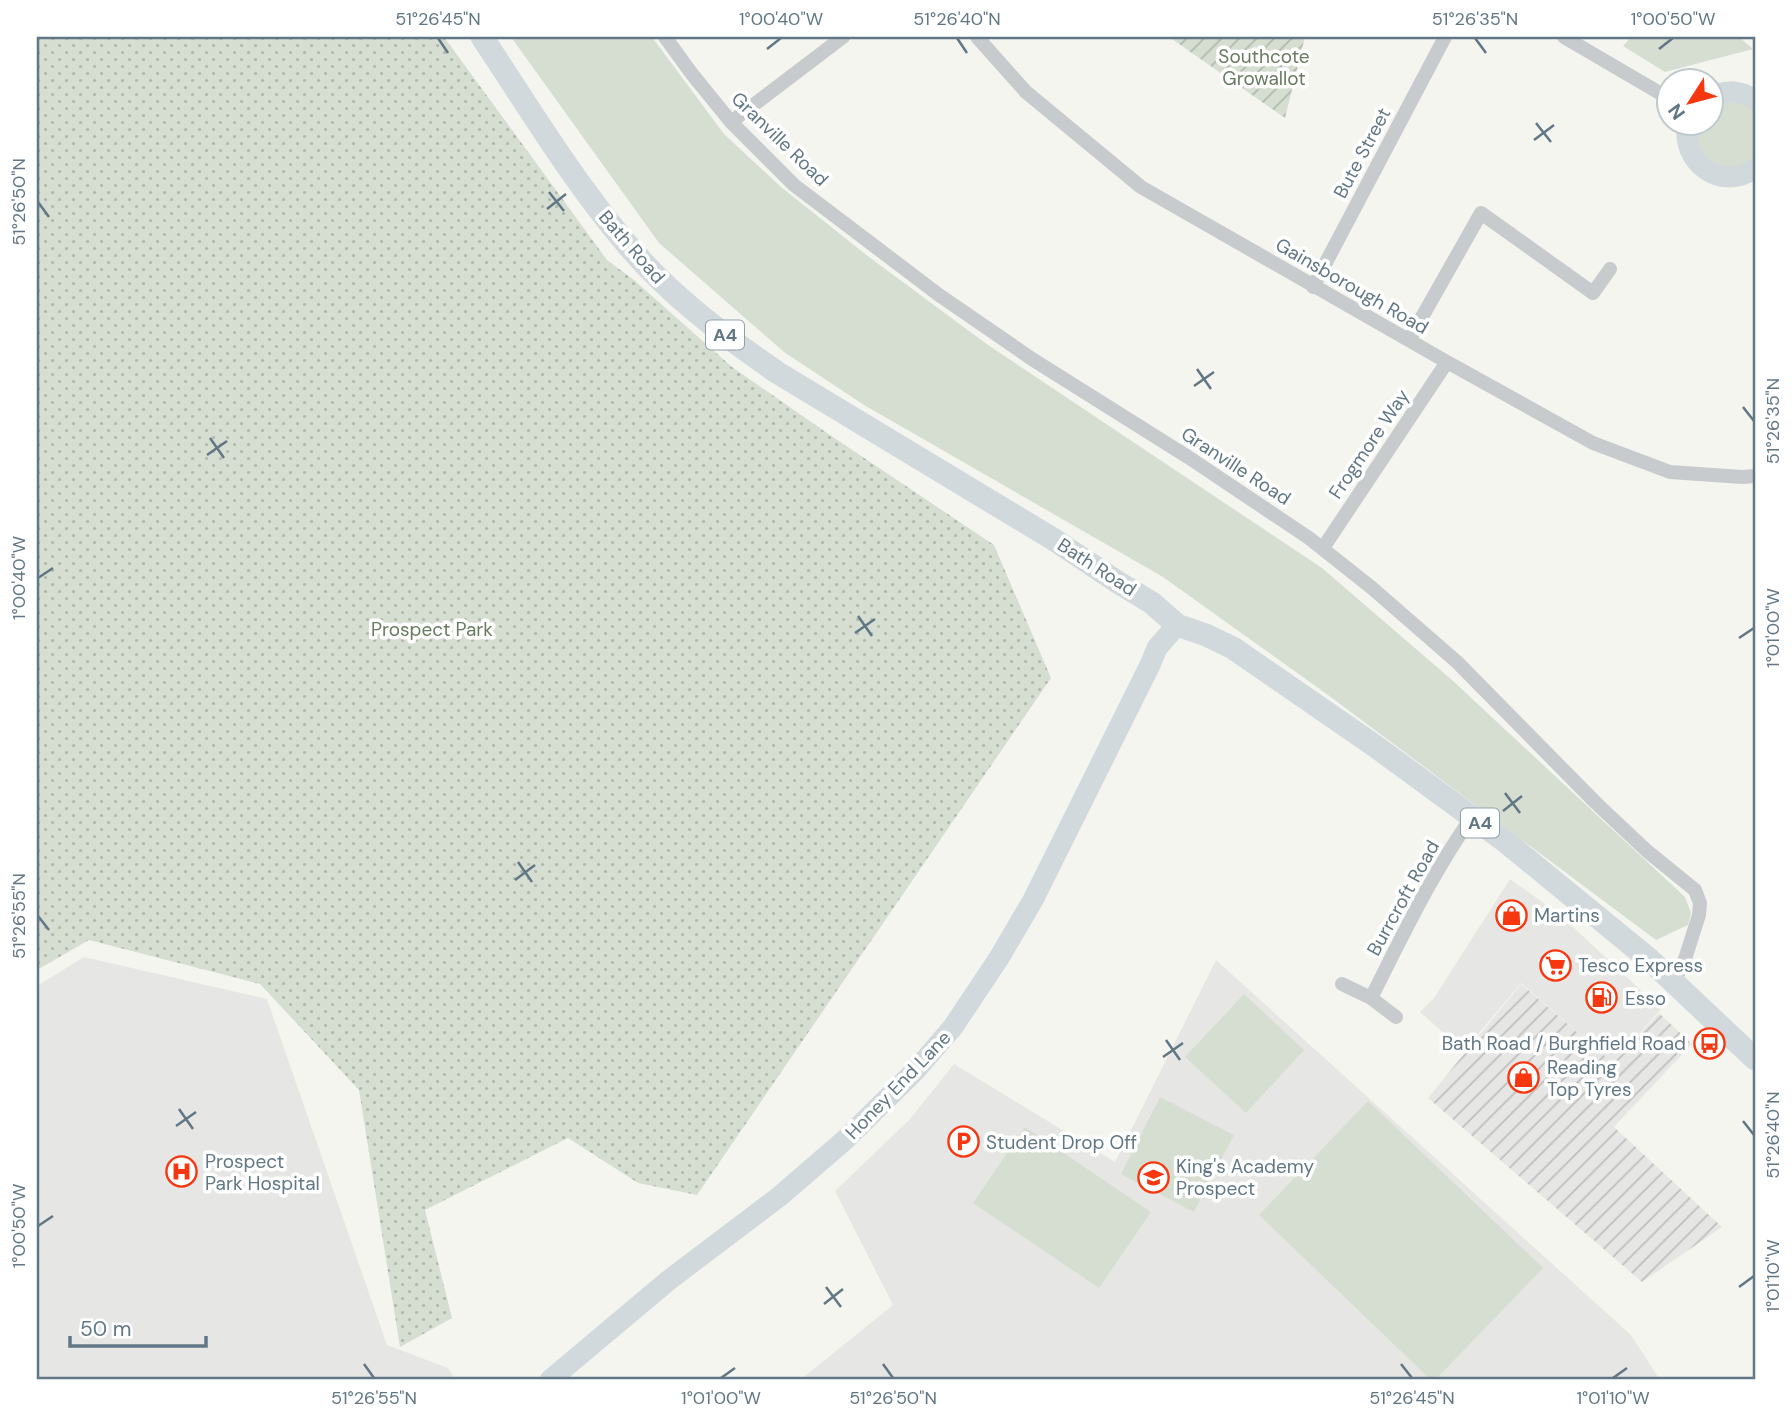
<svg xmlns="http://www.w3.org/2000/svg" width="1792" height="1417" font-family="'DM Sans',sans-serif">
<style>
.built{fill:#e6e6e4}
.industrial{fill:url(#industrial-furrows)}
.grass{fill:#d6ded1}
.park{fill:url(#park-dots)}
.garden{fill:url(#garden-furrows)}
.lines{fill:none;stroke-linecap:round;stroke-linejoin:round}
.street{stroke:#c7cbcd;stroke-width:14}
.secondary{stroke:#d2d9dd;stroke-width:21}
.primary{stroke:#d2d9dd;stroke-width:23}
.ticks{fill:none;stroke:#617785;stroke-width:2.5}
.labels{text-anchor:middle;dominant-baseline:central;stroke-width:7;stroke-linejoin:round;paint-order:stroke}
.shield{fill:#fff;stroke:#90a0aa;stroke-width:2}
.shield-label{font-size:18px;font-weight:bold;fill:#617785}
.park-label{font-size:19px;fill:#677c60;stroke:#fff}
.street-label{font-size:19px;fill:#617785;stroke:#fff}
.poi-label{font-size:19px;fill:#617785;stroke:#fff;text-anchor:start}
.neatline{fill:none;stroke:#617785;stroke-width:2.5}
.ticks-label{font-size:18px;text-anchor:middle;fill:#617785}
</style>
<defs>
<pattern id="industrial-furrows" width="10" height="10" patternUnits="userSpaceOnUse" patternTransform="scale(1.75)"><rect width="10" height="10" fill="#e6e6e4"/><path d="M-1 1l2-2M0 10L10 0M9 11l2-2" fill="none" stroke="#bebfbe"/></pattern>
<pattern id="park-dots" width="8" height="8" patternUnits="userSpaceOnUse" patternTransform="scale(1.75)"><rect width="8" height="8" fill="#d6ded1"/><path d="M2 2h.1M6 6h.1" fill="none" stroke="#b1b9af" stroke-width="1.8" stroke-linecap="round"/></pattern>
<pattern id="garden-furrows" width="10" height="10" patternUnits="userSpaceOnUse" patternTransform="scale(1.75)"><rect width="10" height="10" fill="#d6ded1"/><path d="M-1 1l2-2M0 10L10 0M9 11l2-2" fill="none" stroke="#b1b9af"/></pattern>
</defs>
<rect width="100%" height="100%" fill="#f5f5f0"/>
<path class="built" d="M 1510,879 L 1558,913 L 1661,1009 L 1613,1063 L 1521,983 L 1464,1051 L 1420,1012 L 1434,998 Z
M 84,957 L 267,999 L 387,1345 L 448,1368 L 456,1380 L 37,1380 L 37,986 Z
M 1216,960 L 1631,1335 L 1660,1380 L 809,1380 L 805,1376 L 893,1305 L 835,1191 L 910,1119 L 954,1064 L 1115,1162 Z"/>
<path class="industrial" d="M 1521,984 L 1613,1063 L 1659,1013 L 1692,1044 L 1614,1127 L 1722,1227 L 1642,1282 L 1428,1098 Z"/>
<path class="grass" d="M 511,37 L 652,37 L 724,134 L 781,187 L 869,257 L 988,345 L 1322,568 L 1452,680 L 1685,897 L 1691,913 L 1688,925 L 1656,940 L 1328,695 L 1163,577 L 864,405 L 784,352 L 659,243 Z
M 1631,37 L 1739,37 L 1753,49 L 1665,72 L 1623,46 Z
M 1737,99 L 1755,109 L 1755,157 C 1737,174 1707,169 1697,146 C 1695,140 1697,129 1697,123 L 1712,122 L 1712,104 Z
M 1244,994 L 1304,1050 L 1246,1113 L 1185,1057 Z
M 1160,1097 L 1234,1135 L 1194,1212 L 1121,1174 Z
M 1368,1101 L 1543,1268 L 1435,1380 L 1431,1380 L 1259,1215 Z
M 1025,1127 L 1151,1212 L 1099,1288 L 973,1203 Z"/>
<path class="park" d="M 37,37 L 444,37 L 607,260 L 634,280 L 732,367 L 827,433 L 994,545 L 1051,678 L 697,1195 L 638,1183 L 568,1138 L 425,1210 L 452,1318 L 400,1347 L 359,1090 L 260,984 L 89,940 L 37,970 Z"/>
<path class="garden" d="M 1169,37 L 1305,37 L 1285,118 Z"/>
<g class="lines">
<path class="street" d="M 665,37 L 692,74 L 731,122 L 794,185 L 939,295 L 1032,359 L 1188,457 L 1309,538 L 1372,588 L 1457,662 L 1596,803 L 1647,851 L 1695,890 L 1700,903 L 1699,915 L 1685,959 L 1673,983
M 977,37 L 1026,92 L 1141,187 L 1447,362 L 1593,443 L 1670,472 L 1742,477 L 1755,476
M 1564,37 L 1670,99
M 731,122 L 843,37
M 1313,287 L 1445,37
M 1409,340 L 1481,213 L 1593,293 L 1610,269
M 1323,548 L 1447,362
M 1342,984 L 1371,998 C 1402,937 1432,873 1472,817
M 1371,998 L 1396,1017"/>
<path class="secondary" d="M 1712,95 C 1730,91 1738,89 1755,100
M 1688,122 C 1679,162 1722,193 1755,168
M 550,1380 L 669,1280 L 780,1196 L 846,1139 L 916,1070 L 953,1027 L 999,958 L 1033,900 L 1150,665 L 1157,648 L 1177,625"/>
<path class="primary" d="M 482,37 C 528,106 571,178 625,242 C 668,294 723,335 778,373 L 1053,539 L 1119,583 L 1152,603 L 1177,625 L 1206,635 L 1233,648 L 1375,746 L 1506,842 L 1650,960 L 1755,1059"/>
</g>
<path class="ticks" d="M 438,38 L 448,53M 957,38 L 967,53M 1475,38 L 1486,53M 767,49 L 781,38M 1659,49 L 1673,38M 1536,123 L 1551,142M 1534,140 L 1554,125M 549,192 L 564,211M 38,202 L 49,217M 547,209 L 566,194M 1197,369 L 1211,389M 1194,386 L 1214,372M 1743,407 L 1754,421M 210,438 L 224,458M 207,455 L 227,441M 38,578 L 53,568M 858,616 L 872,636M 855,633 L 875,619M 1739,638 L 1754,628M 1505,793 L 1520,813M 1503,811 L 1522,796M 518,862 L 532,882M 515,880 L 535,865M 38,916 L 49,930M 1166,1040 L 1180,1060M 1163,1057 L 1183,1043M 179,1109 L 193,1129M 1743,1121 L 1754,1135M 176,1126 L 196,1112M 38,1226 L 53,1216M 826,1287 L 841,1307M 1739,1287 L 1754,1276M 824,1304 L 843,1289M 364,1364 L 374,1378M 883,1364 L 893,1378M 1401,1364 L 1412,1378M 721,1378 L 735,1368M 1613,1378 L 1627,1368"/>
<defs>
<symbol id="shop-ring" viewBox="-11 -11 22 22"><circle r="9.5" fill="#fff" stroke="#f63710" stroke-width="1.5"/><path d="M-5-2.5h2.3a2.7 3.5 0 0 1 5.4 0H5L5.5 6h-11ZM-1.5-2.5h3a1.5 2.3 0 0 0-3 0Z" fill="#f63710"/></symbol>
<symbol id="supermarket-ring" viewBox="-11 -11 22 22"><circle r="9.5" fill="#fff" stroke="#f63710" stroke-width="1.5"/><path d="M-6-5.5h2.5l.6 2H6L4.5 2H-2.5L-4.4-4H-6ZM-1.5 3.2a1.3 1.3 0 1 0 .1 0ZM3 3.2a1.3 1.3 0 1 0 .1 0Z" fill="#f63710"/></symbol>
<symbol id="fuel-ring" viewBox="-11 -11 22 22"><circle r="9.5" fill="#fff" stroke="#f63710" stroke-width="1.5"/><path d="M-5.5-6h7V0h2V4h1.3V-2.5L3-4.5l.8-.8L6-3V5H2.5V1h-1V6h-7ZM-4.2-4.7v3.2H.2V-4.7Z" fill="#f63710"/></symbol>
<symbol id="bus-ring" viewBox="-11 -11 22 22"><circle r="9.5" fill="#fff" stroke="#f63710" stroke-width="1.5"/><path d="M-5-6H5V4H4V6H2V4H-2V6H-4V4H-5ZM-3.5-4V0h7V-4ZM-3.5 1.2v1.5H-2V1.2ZM2 1.2v1.5H3.5V1.2Z" fill="#f63710"/></symbol>
<symbol id="parking-ring" viewBox="-11 -11 22 22"><circle r="9.5" fill="#fff" stroke="#f63710" stroke-width="1.5"/><path d="M-3.5-5.5H1a3.5 3.5 0 0 1 0 7H-1V5.5H-3.5ZM-1-3.4V-.6H.8a1.4 1.4 0 0 0 0-2.8Z" fill="#f63710"/></symbol>
<symbol id="hospital-ring" viewBox="-11 -11 22 22"><circle r="9.5" fill="#fff" stroke="#f63710" stroke-width="1.5"/><path d="M-5-5h3v3.5h4V-5h3V5h-3V1.5h-4V5h-3Z" fill="#f63710"/></symbol>
<symbol id="school-ring" viewBox="-11 -11 22 22"><circle r="9.5" fill="#fff" stroke="#f63710" stroke-width="1.5"/><path d="M0-5L7-2L0 1L-7-2ZM-4 1L0 2.5L4 1V4Q0 6-4 4Z" fill="#f63710"/></symbol>
</defs>
<g fill-rule="evenodd">
<use href="#shop-ring" x="1494" y="898" width="35" height="35"/>
<use href="#supermarket-ring" x="1538" y="948" width="35" height="35"/>
<use href="#fuel-ring" x="1584" y="980" width="35" height="35"/>
<use href="#bus-ring" x="1692" y="1026" width="35" height="35"/>
<use href="#shop-ring" x="1506" y="1060" width="35" height="35"/>
<use href="#parking-ring" x="946" y="1124" width="35" height="35"/>
<use href="#hospital-ring" x="164" y="1154" width="35" height="35"/>
<use href="#school-ring" x="1136" y="1160" width="35" height="35"/>
</g>
<g class="labels">
<g class="shield">
<rect x="706" y="320.5" width="38" height="29" rx="5"/>
<rect x="1461" y="808.5" width="38" height="29" rx="5"/>
</g>
<g class="shield-label">
<text x="725" y="335">A4</text>
<text x="1480" y="823">A4</text>
</g>
<g class="park-label">
<text x="1264" y="56">Southcote<tspan x="1264" dy="22">Growallot</tspan></text>
<text x="432" y="629">Prospect Park</text>
</g>
<g class="street-label">
<text transform="translate(780 139) rotate(44)">Granville Road</text>
<text transform="translate(1362 153) rotate(-62)">Bute Street</text>
<text transform="translate(632 247) rotate(49)">Bath Road</text>
<text transform="translate(1352 286) rotate(30)">Gainsborough Road</text>
<text transform="translate(1369 444) rotate(-56)">Frogmore Way</text>
<text transform="translate(1236 466) rotate(33)">Granville Road</text>
<text transform="translate(1097 567) rotate(33)">Bath Road</text>
<text transform="translate(1403 898) rotate(-61)">Burrcroft Road</text>
<text transform="translate(898 1085) rotate(-46)">Honey End Lane</text>
</g>
<g class="poi-label">
<text x="1534" y="915">Martins</text>
<text x="1578" y="965">Tesco Express</text>
<text x="1625" y="998">Esso</text>
<text x="1686" y="1043" text-anchor="end">Bath Road / Burghfield Road</text>
<text x="1547" y="1067">Reading<tspan x="1547" dy="22">Top Tyres</tspan></text>
<text x="986" y="1142">Student Drop Off</text>
<text x="205" y="1161">Prospect<tspan x="205" dy="22">Park Hospital</tspan></text>
<text x="1176" y="1166">King's Academy<tspan x="1176" dy="22">Prospect</tspan></text>
</g>
</g>
<rect width="1792" height="1417" fill="none" stroke="#ffffff" stroke-width="77"/>
<g transform="translate(1690 102) rotate(234)"><circle r="33" fill="#ffffff" stroke="#c0c9ce" stroke-width="2"/>
<path d="M0-5L12 26L0 18L-12 26Z" fill="#f63710"/>
<text y="-10" font-size="19" font-weight="bold" text-anchor="middle" fill="#617785">N</text>
</g>
<path d="M70 1336v10h136v-10" fill="none" stroke="#617785" stroke-width="3.5"/>
<text x="80" y="1336" font-size="21" fill="#617785" stroke="#ffffff" stroke-width="5" paint-order="stroke">50 m</text>
<rect x="38" y="38" width="1716" height="1340" class="neatline"/>
<g class="ticks-label">
<text x="438" y="25">51°26'45"N</text>
<text x="781" y="25">1°00'40"W</text>
<text x="957" y="25">51°26'40"N</text>
<text x="1475" y="25">51°26'35"N</text>
<text x="1673" y="25">1°00'50"W</text>
<text transform="translate(19 202) rotate(-90)" y="6">51°26'50"N</text>
<text transform="translate(1773 421) rotate(-90)" y="6">51°26'35"N</text>
<text transform="translate(19 578) rotate(-90)" y="6">1°00'40"W</text>
<text transform="translate(1773 628) rotate(-90)" y="6">1°01'00"W</text>
<text transform="translate(19 916) rotate(-90)" y="6">51°26'55"N</text>
<text transform="translate(1773 1135) rotate(-90)" y="6">51°26'40"N</text>
<text transform="translate(19 1226) rotate(-90)" y="6">1°00'50"W</text>
<text transform="translate(1773 1276) rotate(-90)" y="6">1°01'10"W</text>
<text x="374" y="1404">51°26'55"N</text>
<text x="721" y="1404">1°01'00"W</text>
<text x="893" y="1404">51°26'50"N</text>
<text x="1412" y="1404">51°26'45"N</text>
<text x="1613" y="1404">1°01'10"W</text>
</g>
</svg>
